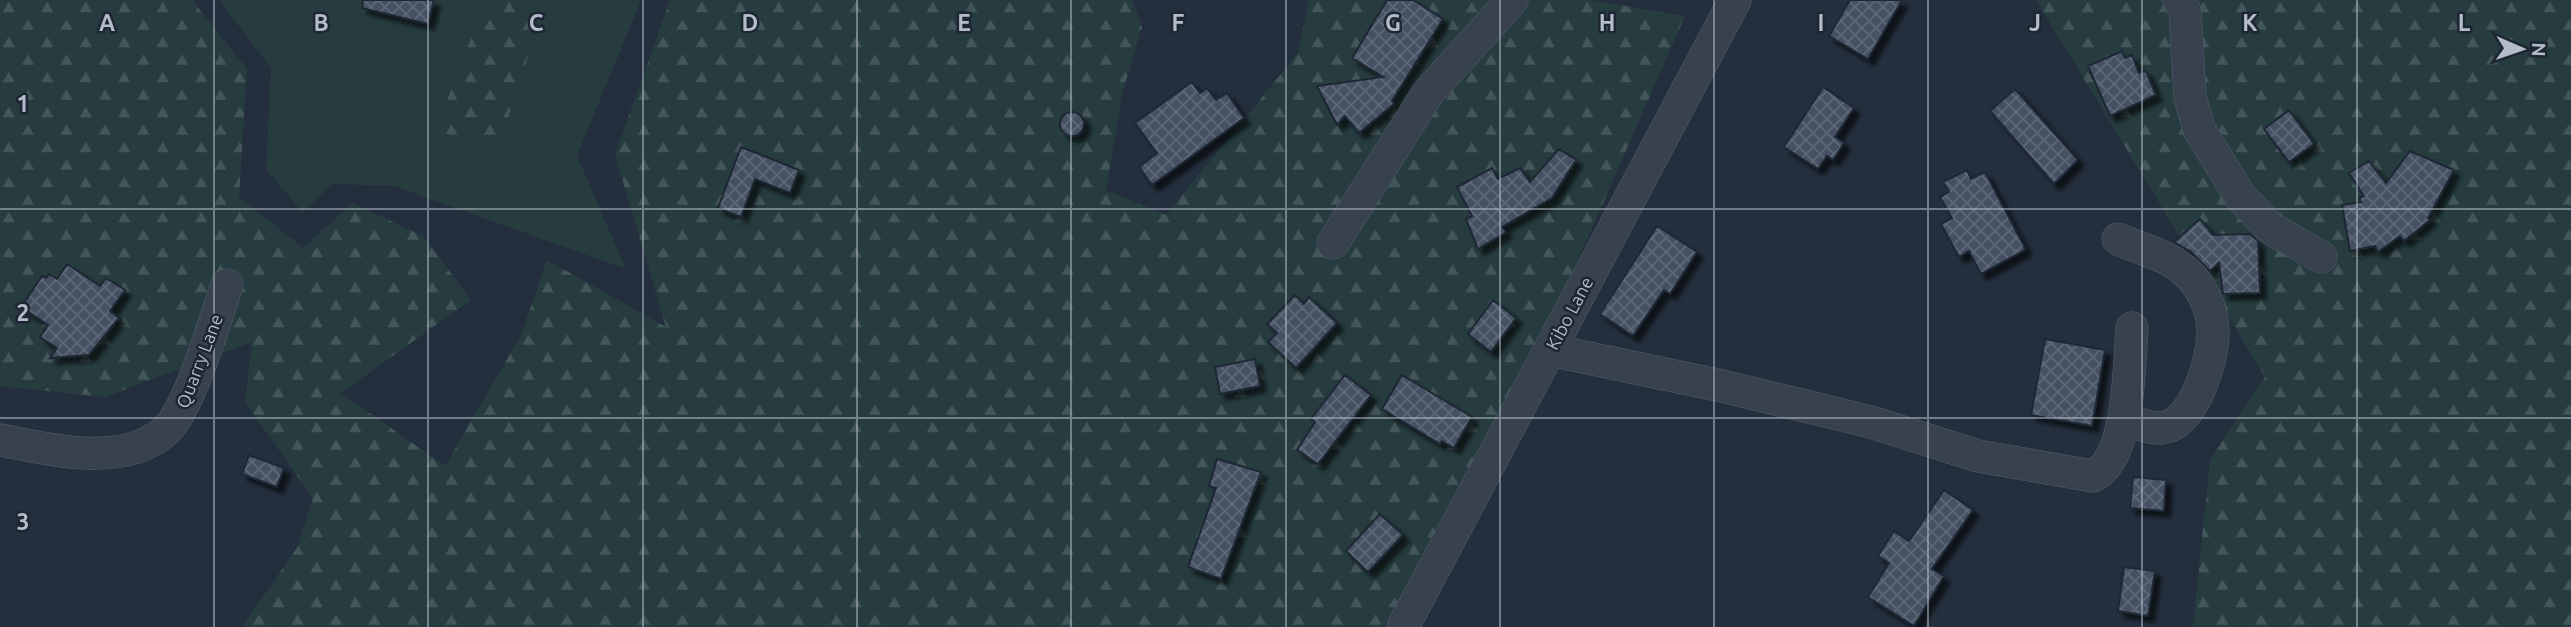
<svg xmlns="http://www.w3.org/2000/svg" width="2571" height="627" font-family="Ubuntu,sans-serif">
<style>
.green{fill:#263c3f}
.forest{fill:url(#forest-firs)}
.building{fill:url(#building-cross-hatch);stroke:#1f2835;stroke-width:2;filter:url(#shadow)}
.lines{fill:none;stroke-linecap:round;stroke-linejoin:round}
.minor-casing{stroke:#565f6c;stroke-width:33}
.minor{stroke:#38414e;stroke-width:32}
.grid{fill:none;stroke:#b4bcc9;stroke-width:2;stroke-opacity:0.55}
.labels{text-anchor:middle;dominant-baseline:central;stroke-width:5;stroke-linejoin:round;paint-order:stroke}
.street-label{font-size:18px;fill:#b4bcc9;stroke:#1d2633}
.grid-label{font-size:23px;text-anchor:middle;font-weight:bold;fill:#b4bcc9;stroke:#1d2633;stroke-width:5;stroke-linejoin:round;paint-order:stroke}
</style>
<defs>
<pattern id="forest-firs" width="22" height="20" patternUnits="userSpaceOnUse" patternTransform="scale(1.75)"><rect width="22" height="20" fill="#263c3f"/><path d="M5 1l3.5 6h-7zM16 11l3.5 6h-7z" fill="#435659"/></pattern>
<pattern id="building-cross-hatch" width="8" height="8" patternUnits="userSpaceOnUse" patternTransform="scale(1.75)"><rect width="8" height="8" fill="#455162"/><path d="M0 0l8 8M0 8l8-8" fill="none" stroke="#5d6877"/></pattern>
<filter id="shadow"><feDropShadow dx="6" dy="6" stdDeviation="2" flood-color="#0009"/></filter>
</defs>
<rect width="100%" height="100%" fill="#242f3e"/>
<path class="green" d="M 219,0 L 641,0 L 577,156 L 626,269 L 394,186 L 332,184 L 303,213 L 266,169 L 271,68 Z"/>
<path class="forest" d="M 0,0 L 192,0 L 247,69 L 239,197 L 303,248 L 352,203 L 423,236 L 471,300 L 341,393 L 445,466 L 521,335 L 547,260 L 666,327 L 615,155 L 670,0 L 1132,0 L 1142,27 L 1122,94 L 1106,190 L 1166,215 L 1298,53 L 1309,0 L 1590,0 L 1685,16 L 1417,627 L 242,627 L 297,548 L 313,498 L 245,402 L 252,342 L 105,397 L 0,386 Z
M 486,0 L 546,0 L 499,147 L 435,131 Z
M 2036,0 L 2571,0 L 2571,627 L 2193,627 L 2210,460 L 2265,377 Z"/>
<path class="building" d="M 363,0 L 434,0 L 428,24 L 362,8 Z
M 1387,0 L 1413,0 L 1443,19 L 1392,101 L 1394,104 L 1359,133 L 1345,116 L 1337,125 L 1317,86 L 1383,77 L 1352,58 Z
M 1850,0 L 1902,0 L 1868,59 L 1829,36 Z
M 2122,51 L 2125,58 L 2132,55 L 2139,73 L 2146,71 L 2156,95 L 2110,116 L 2088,66 Z
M 1192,82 L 1200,93 L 1207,88 L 1216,100 L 1227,93 L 1244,118 L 1152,185 L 1139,167 L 1157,153 L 1135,123 Z
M 1823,87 L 1854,108 L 1835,137 L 1844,143 L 1833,160 L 1827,156 L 1818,169 L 1784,147 Z
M 2015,89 L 2078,160 L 2054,184 L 1990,111 Z
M 2289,110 L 2314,144 L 2289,162 L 2264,129 Z
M1060 124a12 12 0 1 1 24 0a12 12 0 1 1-24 0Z
M 741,147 L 799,170 L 790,193 L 755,179 L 741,217 L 718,208 Z
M 1559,149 L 1576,160 L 1552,198 L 1502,227 L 1506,232 L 1478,249 L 1466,219 L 1472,216 L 1457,187 L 1492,168 L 1498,179 L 1520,168 L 1530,182 Z
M 2410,151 L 2454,170 L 2428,218 L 2430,220 L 2404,241 L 2400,236 L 2378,252 L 2375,246 L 2350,251 L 2342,205 L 2361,202 L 2359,198 L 2364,196 L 2349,173 L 2369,161 L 2386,183 Z
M 1967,170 L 1971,179 L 1985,172 L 2024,246 L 2025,250 L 1981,274 L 1969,251 L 1959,257 L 1941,224 L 1952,218 L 1940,197 L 1949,192 L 1943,182 Z
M 2200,219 L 2213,235 L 2250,234 L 2258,241 L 2260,293 L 2223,294 L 2219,263 L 2210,271 L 2191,252 L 2174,242 Z
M 1657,226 L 1697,252 L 1670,294 L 1664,290 L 1633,336 L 1600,314 Z
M 67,264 L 100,286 L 106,278 L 125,290 L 110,311 L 119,318 L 89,355 L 50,358 L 57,348 L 40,337 L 48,325 L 21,307 L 42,276 L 46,278 L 49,274 L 57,279 Z
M 1295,295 L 1304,304 L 1309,297 L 1337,323 L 1296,368 L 1268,342 L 1277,333 L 1267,324 Z
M 1493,300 L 1516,318 L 1491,352 L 1468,334 Z
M 2045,339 L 2105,350 L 2092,426 L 2031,415 Z
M 1255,359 L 1260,386 L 1220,394 L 1215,367 Z
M 1345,375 L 1371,395 L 1318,464 L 1297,450 L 1315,422 L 1311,419 Z
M 1402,375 L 1472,417 L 1454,448 L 1442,441 L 1440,444 L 1382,409 Z
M 249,455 L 284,468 L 277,487 L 242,474 Z
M 1217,459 L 1261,472 L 1221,579 L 1188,567 L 1216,488 L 1209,486 Z
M 2133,477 L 2166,480 L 2164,511 L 2130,508 Z
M 1944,490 L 1973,510 L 1932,569 L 1944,576 L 1914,626 L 1868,597 L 1889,563 L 1878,556 L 1894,531 L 1909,541 Z
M 1380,514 L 1403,535 L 1368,572 L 1346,551 Z
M 2124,567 L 2155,571 L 2148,616 L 2118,611 Z"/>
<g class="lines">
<defs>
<path id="minor" d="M 2179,0 L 2185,11 L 2190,97 L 2199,129 L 2240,196 L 2270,228 L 2321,257
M 2118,239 C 2138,248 2170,256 2186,272 C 2201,284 2213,311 2213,330 C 2214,358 2194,426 2161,428 C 2148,429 2135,422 2124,419
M 1333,243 L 1428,93 L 1512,0
M 1550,350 L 1722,386 L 1871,422 L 1978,456 L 2093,476 C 2130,459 2129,366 2132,328
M 0,440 C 49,449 120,468 163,433 C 189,413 215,319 227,285
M 1403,627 L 1735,0"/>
</defs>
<use href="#minor" class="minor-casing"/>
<use href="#minor" class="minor"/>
</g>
<path class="grid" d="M 214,0 L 214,627M 428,0 L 428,627M 643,0 L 643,627M 857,0 L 857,627M 1071,0 L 1071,627M 1286,0 L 1286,627M 1500,0 L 1500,627M 1714,0 L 1714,627M 1928,0 L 1928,627M 2142,0 L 2142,627M 2357,0 L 2357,627M 0,209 L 2571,209M 0,418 L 2571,418"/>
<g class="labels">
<g class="street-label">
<text transform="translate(1569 313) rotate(-62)">Kibo Lane</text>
<text transform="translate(199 361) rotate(-69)">Quarry Lane</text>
</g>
</g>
<g class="grid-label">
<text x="107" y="31">A</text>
<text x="321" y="31">B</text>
<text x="536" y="31">C</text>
<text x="750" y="31">D</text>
<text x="964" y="31">E</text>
<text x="1178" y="31">F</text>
<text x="1393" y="31">G</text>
<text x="1607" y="31">H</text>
<text x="1821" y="31">I</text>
<text x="2035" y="31">J</text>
<text x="2250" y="31">K</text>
<text x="2464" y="31">L</text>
<text x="23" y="112">1</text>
<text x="23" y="321">2</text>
<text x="23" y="530">3</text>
</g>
<g transform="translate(2522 49) rotate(92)" stroke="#1d2633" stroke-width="5" paint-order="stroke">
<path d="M0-5L12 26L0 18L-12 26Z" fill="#b4bcc9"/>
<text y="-10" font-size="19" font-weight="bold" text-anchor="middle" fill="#b4bcc9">N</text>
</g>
</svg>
